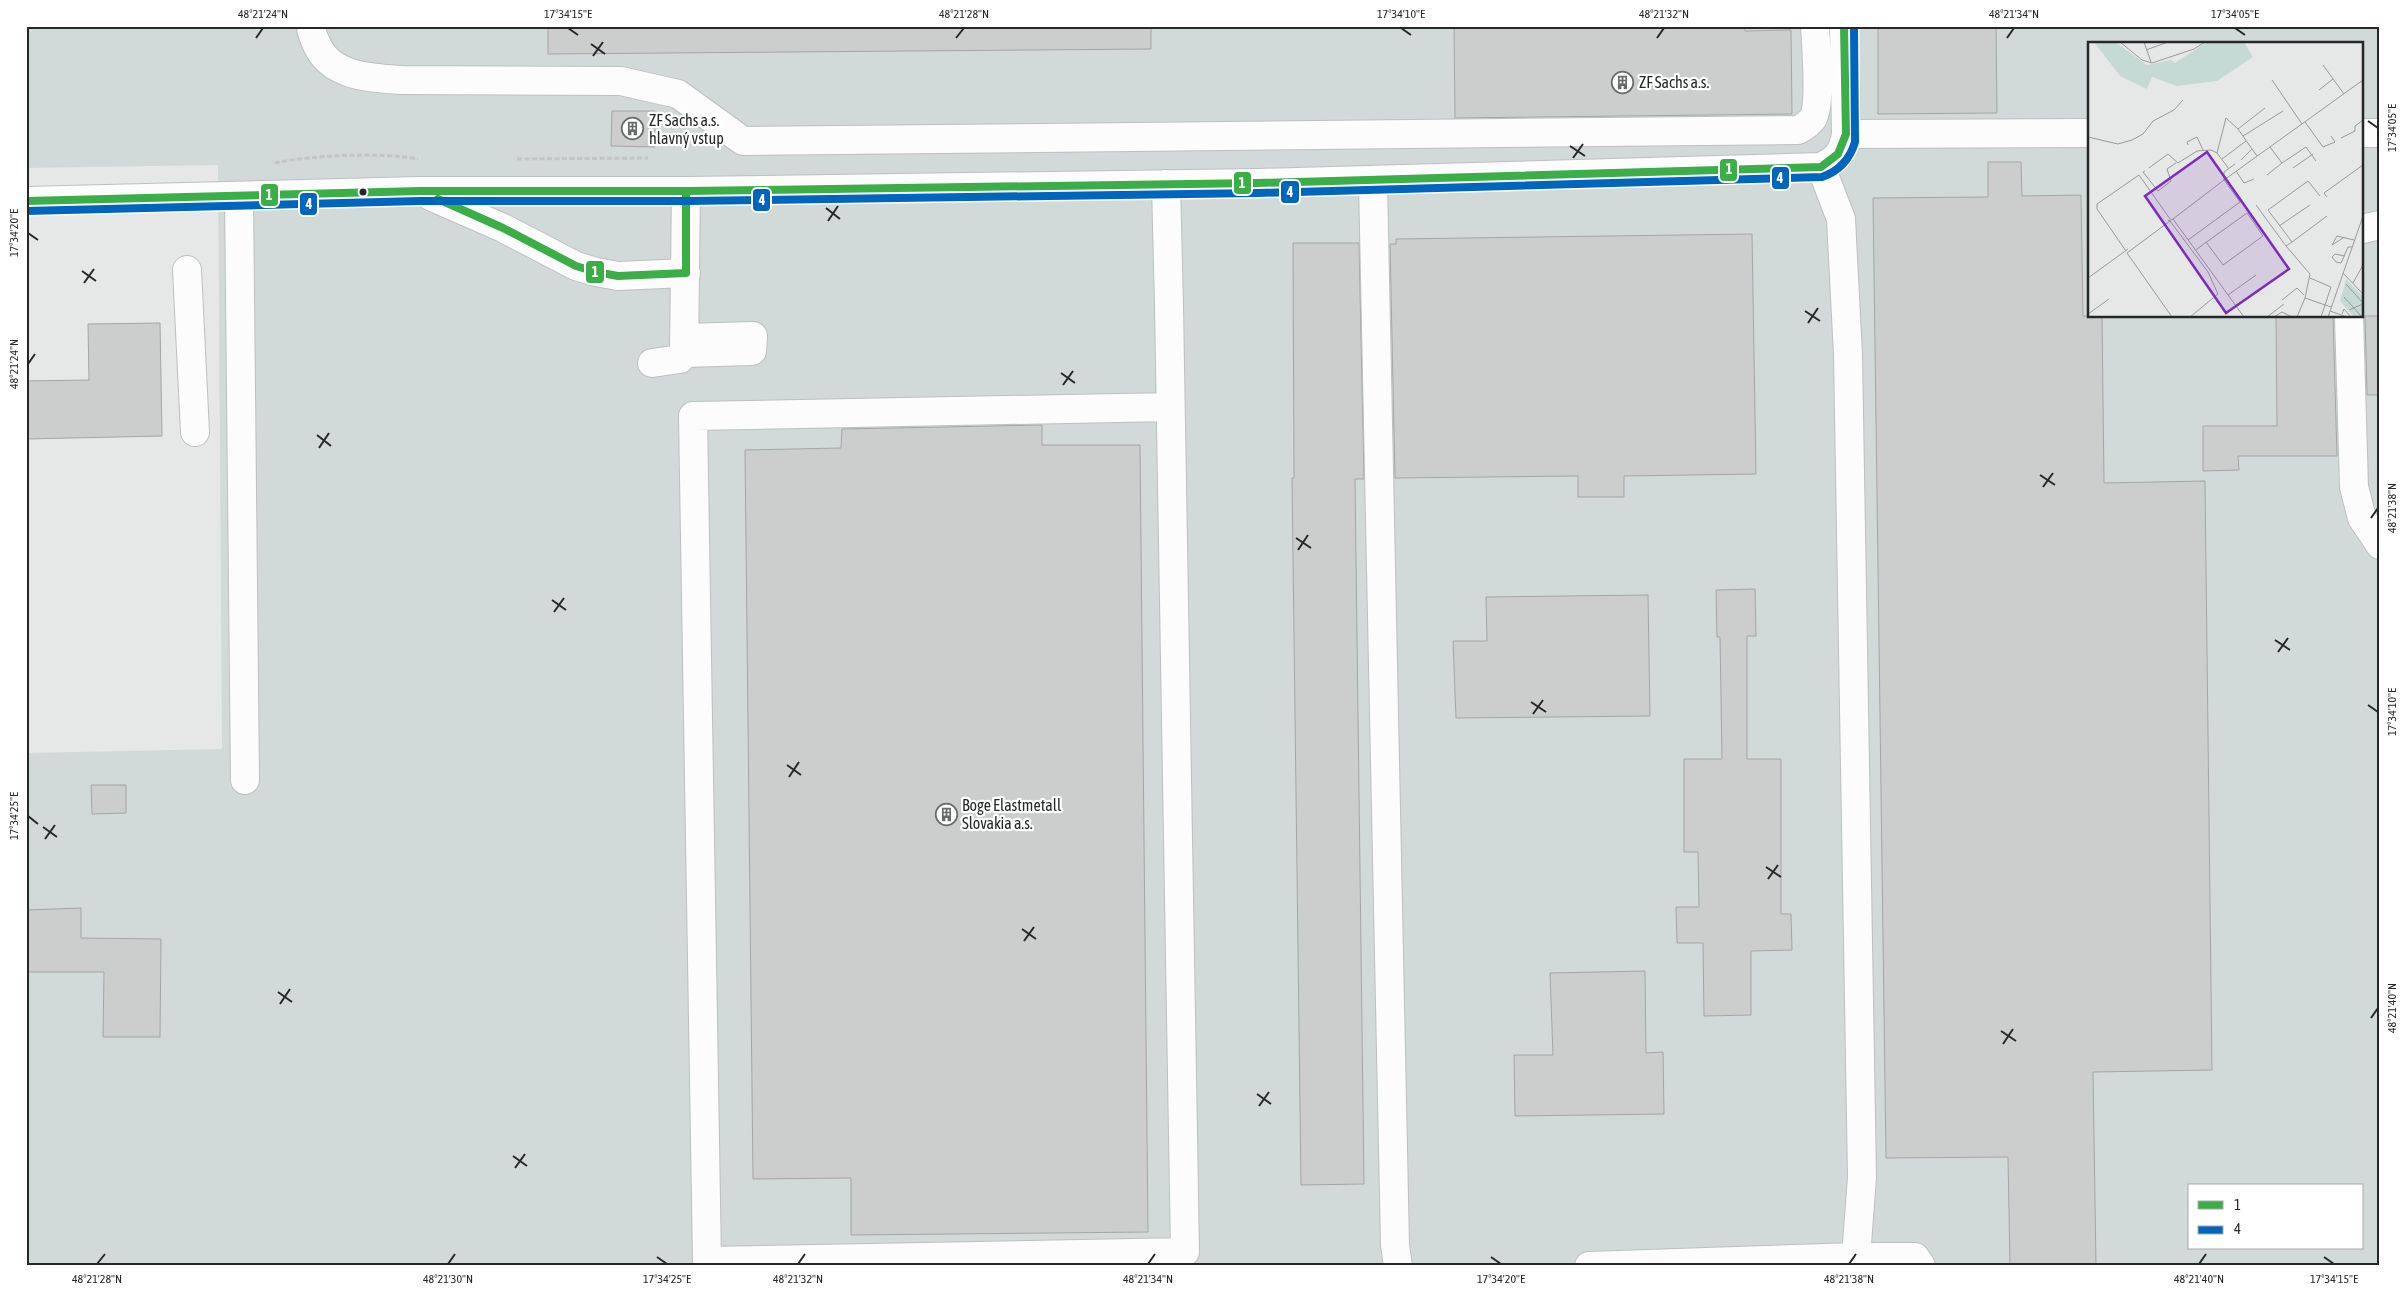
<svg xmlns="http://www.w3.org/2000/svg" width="2406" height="1292" font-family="'Asap Condensed',sans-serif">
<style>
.built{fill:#d1dad8;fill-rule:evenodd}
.building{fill:#cbcecd;stroke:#a4a6a6}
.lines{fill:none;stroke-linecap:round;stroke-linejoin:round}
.minor-casing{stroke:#bec0c0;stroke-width:30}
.path{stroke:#c4c5c5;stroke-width:3;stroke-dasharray:5 2.5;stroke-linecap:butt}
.minor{stroke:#fbfcfb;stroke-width:28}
.bus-1-casing{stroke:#fff;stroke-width:11}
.bus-2-casing{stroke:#fff;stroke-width:11}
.bus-1{stroke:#3bae48;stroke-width:8}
.bus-2{stroke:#0065bd;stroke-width:8}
.ticks{fill:none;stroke:#262828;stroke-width:2}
.bus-dot{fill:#262828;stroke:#fff;stroke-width:2}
.labels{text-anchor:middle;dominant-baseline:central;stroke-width:4.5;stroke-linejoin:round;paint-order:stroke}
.poi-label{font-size:16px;fill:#262828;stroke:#fff;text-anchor:start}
.inset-road{fill:none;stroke:#999b9b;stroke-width:1}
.view{fill:#7b2cbf;fill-opacity:0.15;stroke:#7b2cbf;stroke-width:2.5}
.inset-edge{fill:none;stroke:#262828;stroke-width:2.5}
.line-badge{stroke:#fff;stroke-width:2}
.badge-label{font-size:14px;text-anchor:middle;font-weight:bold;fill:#fff}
.neatline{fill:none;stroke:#262828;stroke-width:2}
.ticks-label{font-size:12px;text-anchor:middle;fill:#262828}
</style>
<rect width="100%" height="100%" fill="#e5e8e7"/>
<path class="built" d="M 26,26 L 2380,26 L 2380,1266 L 26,1266 L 26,753 L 222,749 L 218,165 L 26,168 ZM 2090,44 L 2362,44 L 2362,316 L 2090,316 ZM 2190,1186 L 2362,1186 L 2362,1248 L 2190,1248 Z"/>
<path class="building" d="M 548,26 L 1151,26 L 1151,49 L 548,54 Z
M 1454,26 L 1745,26 L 1745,31 L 1791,30 L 1792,114 L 1455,118 Z
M 1878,26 L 1996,26 L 1997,113 L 1878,114 Z
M 612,111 L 655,111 L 655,147 L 611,146 Z
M 1988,162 L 2021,162 L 2022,196 L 2081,195 L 2083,316 L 2102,316 L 2104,483 L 2205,481 L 2212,1070 L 2093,1072 L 2096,1266 L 2010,1266 L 2008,1157 L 1886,1158 L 1873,198 L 1988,197 Z
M 1752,234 L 1756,474 L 1624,476 L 1624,497 L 1578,497 L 1578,476 L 1395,478 L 1390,244 L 1396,244 L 1396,239 Z
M 1293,243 L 1359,243 L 1364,479 L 1355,479 L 1364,1184 L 1301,1185 L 1292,478 L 1294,478 Z
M 2276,316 L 2333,316 L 2337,456 L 2238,456 L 2239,470 L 2203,471 L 2203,426 L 2277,426 Z
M 2365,316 L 2380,316 L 2380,395 L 2367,395 Z
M 160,323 L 162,436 L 26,439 L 26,381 L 89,380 L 88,324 Z
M 1042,425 L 1042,445 L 1140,445 L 1148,1232 L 851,1235 L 851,1178 L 753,1179 L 745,450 L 841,448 L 842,429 Z
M 1755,589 L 1756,636 L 1747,636 L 1747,759 L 1781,759 L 1781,914 L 1791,914 L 1792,950 L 1751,951 L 1751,1015 L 1704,1016 L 1703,943 L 1677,943 L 1676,907 L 1699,907 L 1698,852 L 1684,852 L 1684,759 L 1722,759 L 1720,637 L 1717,637 L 1716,590 Z
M 1648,595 L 1650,716 L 1456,718 L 1453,641 L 1487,641 L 1486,597 Z
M 91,785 L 126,785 L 126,813 L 92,814 Z
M 81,908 L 81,938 L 161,939 L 160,1037 L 103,1037 L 104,972 L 26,972 L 26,910 Z
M 1645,971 L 1646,1053 L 1663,1052 L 1664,1114 L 1515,1116 L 1514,1055 L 1553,1055 L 1550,973 Z"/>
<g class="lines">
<defs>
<path id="minor" d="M 311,26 C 311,33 314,38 317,45 C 331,77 372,78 402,80 L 621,81 L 678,94 L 743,141 L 1798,130 C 1804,127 1809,124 1813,118 C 1821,104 1816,45 1815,26
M 2362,133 L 2380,133
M 1846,134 L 2090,133
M 1821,167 L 1841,219 L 1848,355 L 1862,1177 L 1856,1257 L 1915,1257 L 1921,1266
M 1373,181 L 1395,1245 L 1398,1266
M 1166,184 L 1169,306 L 1185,1252 L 707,1261 L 693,416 L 1170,407
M 430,196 L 503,228 L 576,266 L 596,272 L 618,276 L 686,273
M 239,197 L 245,780
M 26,201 L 420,191 L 686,191 L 1258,183 L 1821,167 C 1837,159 1843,152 1846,134 L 1844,26
M 2362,229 L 2380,225
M 187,270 L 195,432
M 2349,316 L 2354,487 L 2362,518 L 2380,545
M 684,338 L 753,336 L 752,351 L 684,353
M 652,363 L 680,359 L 684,353 L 686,191
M 1589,1266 L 1856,1257 L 1856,1266"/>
</defs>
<use href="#minor" class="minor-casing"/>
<path class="path" d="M 517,159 L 648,158
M 275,163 C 313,155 381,152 418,159"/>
<use href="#minor" class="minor"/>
<defs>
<path id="bus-1" d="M 438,199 L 503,228 L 576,266 L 596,272 L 618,276 L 686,273 L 686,191
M 26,201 L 420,191 L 686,191 L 1258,183 L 1821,167 L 1838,154 L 1846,134 L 1844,26"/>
<path id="bus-2" d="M 26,211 L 420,201 L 686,201 L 1258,193 L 1822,177 C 1839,171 1850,159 1855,142 L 1854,26"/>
</defs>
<use href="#bus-1" class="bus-1-casing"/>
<use href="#bus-2" class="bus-2-casing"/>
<use href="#bus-1" class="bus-1"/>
<use href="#bus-2" class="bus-2"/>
</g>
<path class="ticks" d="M 568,28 L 578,35M 1401,28 L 1411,35M 2235,28 L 2245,35M 256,38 L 263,28M 956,38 L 964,28M 1657,38 L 1664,28M 2007,38 L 2014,28M 591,44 L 605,54M 593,56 L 603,42M 2368,121 L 2378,128M 1570,146 L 1585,156M 1573,158 L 1583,144M 826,208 L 840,219M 828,221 L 838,206M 28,233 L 38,240M 82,271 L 96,281M 84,283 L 94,269M 1805,311 L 1820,321M 1808,323 L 1818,308M 28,364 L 35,354M 1061,373 L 1075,383M 1063,385 L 1073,371M 317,435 L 331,446M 319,448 L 329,433M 2040,475 L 2055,485M 2043,487 L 2053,473M 2371,518 L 2378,508M 1296,538 L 1311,548M 1298,550 L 1308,535M 552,600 L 566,610M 554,612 L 564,598M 2275,640 L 2290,650M 2278,652 L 2288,638M 1531,702 L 1546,712M 2368,705 L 2378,712M 1533,714 L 1543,700M 787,765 L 801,775M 789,777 L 799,762M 28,816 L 38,824M 43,827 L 57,837M 45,839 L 55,825M 1766,867 L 1781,877M 1768,879 L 1778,865M 1022,929 L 1036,939M 1024,941 L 1034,927M 278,992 L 292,1002M 280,1004 L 290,989M 2371,1018 L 2378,1008M 2001,1031 L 2016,1041M 2003,1044 L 2013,1029M 1257,1094 L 1271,1104M 1259,1106 L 1269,1092M 513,1156 L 527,1166M 515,1168 L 525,1154M 657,1257 L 667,1264M 1491,1257 L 1501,1264M 2324,1257 L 2334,1264M 97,1264 L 105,1254M 448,1264 L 455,1254M 798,1264 L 805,1254M 1148,1264 L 1155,1254M 1849,1264 L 1856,1254M 2199,1264 L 2206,1254"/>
<defs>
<symbol id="building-ring" viewBox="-11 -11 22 22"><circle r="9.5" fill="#fff" stroke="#696b6b" stroke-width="1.5"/><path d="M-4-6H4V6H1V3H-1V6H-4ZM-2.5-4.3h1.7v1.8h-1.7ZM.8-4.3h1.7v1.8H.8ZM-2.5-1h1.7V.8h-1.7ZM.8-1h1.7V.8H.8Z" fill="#696b6b"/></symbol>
</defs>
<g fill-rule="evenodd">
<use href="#building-ring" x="1610" y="70" width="25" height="25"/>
<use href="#building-ring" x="620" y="116" width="25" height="25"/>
<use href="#building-ring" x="934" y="802" width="25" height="25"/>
</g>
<circle class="bus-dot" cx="363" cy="192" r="4.5"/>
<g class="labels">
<g class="poi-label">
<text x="1639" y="82">ZF Sachs a.s.</text>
<text x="649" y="120">ZF Sachs a.s.<tspan x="649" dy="18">hlavný vstup</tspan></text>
<text x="962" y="805">Boge Elastmetall<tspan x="962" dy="18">Slovakia a.s.</tspan></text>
</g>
</g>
<g transform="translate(2088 42)">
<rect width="275" height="275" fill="#e5e8e7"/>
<path d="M 6,0 L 27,0 L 59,23 L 83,18 L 87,21 L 119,0 L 156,0 L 165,15 L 129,39 L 89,44 L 64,35 L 59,47 L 32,34 ZM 258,237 L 275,255 L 275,275 L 266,275 L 252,259 Z" fill="#c5dad5"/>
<path class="inset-road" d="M 32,0 L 54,18 L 64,21 L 106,7 L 117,0M 56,0 L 63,20M 58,8 L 80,0M 235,23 L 256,52M 184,38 L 214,82M 231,48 L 245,37M 217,80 L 235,105 L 247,100 L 243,94M 155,94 L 195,69M 0,95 L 30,102 L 44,98 L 55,92 L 65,79 L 86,68 L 95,58M 253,96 L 267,89 L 267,84 L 275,78M 100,103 L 99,100 L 109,95 L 115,108M 129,111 L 141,127M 169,114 L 150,87 L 177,66M 134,117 L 158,99M 153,118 L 164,107M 194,121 L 218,105 L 228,119M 61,126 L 80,112 L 90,121 L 109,109 L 123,108 L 129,111 L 138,76 L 150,87M 205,126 L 225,112M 57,129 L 55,130 L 70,149 L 83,139 L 79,127 L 88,121M 148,129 L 156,141 L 166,137M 179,133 L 194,121 L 182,105M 239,155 L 236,151 L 275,123M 168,163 L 198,204 L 204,200 L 180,168 L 220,139 L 232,154M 85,177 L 136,138 L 136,130 L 147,122M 80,179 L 85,177 L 156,275M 191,184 L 222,163M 255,196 L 244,203 L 249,194 L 266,198M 100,198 L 152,160 L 136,138 L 275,38M 204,200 L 239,174M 198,204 L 222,232 L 217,256 L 243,265M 108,208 L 113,204 L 159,171 L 175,194 L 135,223 L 118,200M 38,209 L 9,167 L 9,162 L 51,133 L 82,177M 248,220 L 253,221 L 260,205 L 264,205M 248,220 L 244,215 L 247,212 L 257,214M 255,231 L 275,252M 0,236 L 40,207M 222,236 L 243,245 L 233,275M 265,241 L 275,223M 258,242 L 275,261M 140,253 L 168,233M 256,255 L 274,275M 194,258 L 209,246 L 216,253M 261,268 L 275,262M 242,269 L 259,275M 0,272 L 21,257M 254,272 L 256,267 L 263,275M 84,275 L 39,211 L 82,179 L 120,230 L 130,252 L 102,275M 179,275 L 196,262M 186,275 L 194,270 L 204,275M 209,275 L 217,256M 240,275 L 275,174"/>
<path class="view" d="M 119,110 L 201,227 L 138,271 L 57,154 Z"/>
<rect width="275" height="275" class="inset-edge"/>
</g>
<g class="line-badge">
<rect x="1719" y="158" width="19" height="24" rx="5" fill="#3bae48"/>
<rect x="1771" y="166" width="19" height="24" rx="5" fill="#0065bd"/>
<rect x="1233" y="171" width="19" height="24" rx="5" fill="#3bae48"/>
<rect x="1280" y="180" width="20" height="24" rx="5" fill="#0065bd"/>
<rect x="260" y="183" width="19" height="24" rx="5" fill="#3bae48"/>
<rect x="752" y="188" width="19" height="24" rx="5" fill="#0065bd"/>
<rect x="299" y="192" width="19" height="24" rx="5" fill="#0065bd"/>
<rect x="585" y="260" width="20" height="24" rx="5" fill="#3bae48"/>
</g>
<g class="badge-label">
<text x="1729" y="174">1</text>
<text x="1780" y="183">4</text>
<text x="1242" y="188">1</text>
<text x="1290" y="197">4</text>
<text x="269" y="200">1</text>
<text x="762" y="205">4</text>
<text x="309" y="209">4</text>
<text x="595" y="277">1</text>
</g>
<rect width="2406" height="1292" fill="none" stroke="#ffffff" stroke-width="55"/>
<rect x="2188" y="1184" width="175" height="65" fill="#ffffff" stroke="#a8a9a9"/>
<rect x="2198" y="1201" width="25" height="8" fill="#3bae48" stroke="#a8a9a9"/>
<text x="2234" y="1210" font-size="15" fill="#262828">1</text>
<rect x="2198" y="1226" width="25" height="8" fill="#0065bd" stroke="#a8a9a9"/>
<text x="2234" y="1234" font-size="15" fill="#262828">4</text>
<rect x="28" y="28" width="2350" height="1236" class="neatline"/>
<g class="ticks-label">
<text x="263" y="18">48°21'24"N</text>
<text x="568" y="18">17°34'15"E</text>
<text x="964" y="18">48°21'28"N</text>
<text x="1401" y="18">17°34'10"E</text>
<text x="1664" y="18">48°21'32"N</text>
<text x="2014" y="18">48°21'34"N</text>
<text x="2235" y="18">17°34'05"E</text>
<text transform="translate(2392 128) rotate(-90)" y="4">17°34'05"E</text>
<text transform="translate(14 233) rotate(-90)" y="4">17°34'20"E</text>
<text transform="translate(14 364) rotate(-90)" y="4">48°21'24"N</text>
<text transform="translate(2392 508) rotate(-90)" y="4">48°21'38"N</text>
<text transform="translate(2392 712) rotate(-90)" y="4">17°34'10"E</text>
<text transform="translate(14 816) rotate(-90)" y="4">17°34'25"E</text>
<text transform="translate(2392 1008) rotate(-90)" y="4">48°21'40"N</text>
<text x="97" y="1283">48°21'28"N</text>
<text x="448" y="1283">48°21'30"N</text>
<text x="667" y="1283">17°34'25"E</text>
<text x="798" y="1283">48°21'32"N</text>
<text x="1148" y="1283">48°21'34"N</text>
<text x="1501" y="1283">17°34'20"E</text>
<text x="1849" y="1283">48°21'38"N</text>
<text x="2199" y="1283">48°21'40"N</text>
<text x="2334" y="1283">17°34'15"E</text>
</g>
</svg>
